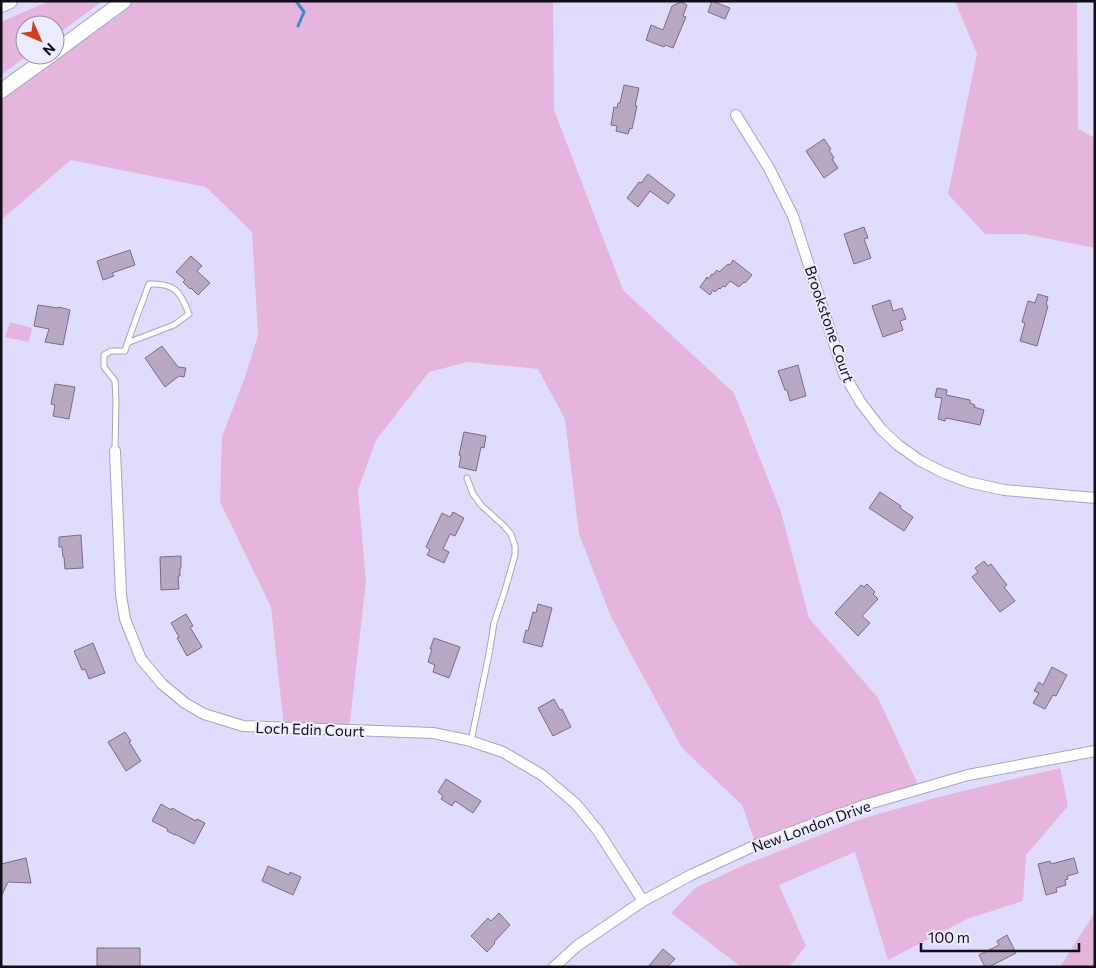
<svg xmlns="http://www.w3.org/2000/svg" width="1096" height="968" font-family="Commissioner,sans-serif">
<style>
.green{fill:#e5b5dd}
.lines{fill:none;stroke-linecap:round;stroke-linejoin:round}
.stream{stroke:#428acb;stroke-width:3}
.building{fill:#b8a8c4;stroke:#7b6c86}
.lane-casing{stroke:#a7a4c2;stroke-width:7}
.street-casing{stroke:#a7a4c2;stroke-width:12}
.secondary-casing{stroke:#a7a4c2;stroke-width:16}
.lane{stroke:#fff;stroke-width:5}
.street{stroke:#fff;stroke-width:10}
.secondary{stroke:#fff;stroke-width:14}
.labels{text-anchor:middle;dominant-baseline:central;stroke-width:4;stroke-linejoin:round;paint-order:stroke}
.street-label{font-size:15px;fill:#100f19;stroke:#edebff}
</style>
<rect width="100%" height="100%" fill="#e0ddfc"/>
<path class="green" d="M 49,1 L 103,1 L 55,36 L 55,25 L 25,25 L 25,55 L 28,55 L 1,75 L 1,22 Z
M 124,1 L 553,1 L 554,110 L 623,290 L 734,393 L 781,512 L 809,618 L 878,698 L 920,789 L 756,845 L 742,805 L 682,748 L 611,617 L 579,534 L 565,419 L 538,369 L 468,362 L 429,372 L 376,440 L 358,490 L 366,581 L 349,730 L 284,728 L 271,607 L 220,502 L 222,437 L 245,377 L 258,335 L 252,232 L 206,187 L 71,160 L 1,220 L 1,91 Z
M 955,1 L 1077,1 L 1078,129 L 1095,138 L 1095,248 L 1025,234 L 985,234 L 948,194 L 977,54 Z
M 10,322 L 32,328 L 29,342 L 5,337 Z
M 1060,768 L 1068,806 L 1026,855 L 1023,901 L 967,919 L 888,960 L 855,852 L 779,885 L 806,946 L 789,967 L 741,967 L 671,913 L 695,888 L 744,865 L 861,819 L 946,795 Z
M 1095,912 L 1095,967 L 1060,967 Z"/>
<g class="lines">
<path class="stream" d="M 296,1 L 304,12 L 298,26"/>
</g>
<path class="building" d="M 712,1 L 730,8 L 725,19 L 708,12 Z
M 681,2 L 687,5 L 683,16 L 686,17 L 673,48 L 665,45 L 664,47 L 646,40 L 651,25 L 663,30 L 672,6 Z
M 624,85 L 639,88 L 635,106 L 637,106 L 632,129 L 630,128 L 628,134 L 616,131 L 617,126 L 611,125 L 614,107 L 617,108 L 618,103 L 620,103 Z
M 824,139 L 831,149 L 829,150 L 834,158 L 832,159 L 838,168 L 824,178 L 806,151 Z
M 648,174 L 675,195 L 668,204 L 650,191 L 638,207 L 627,198 L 639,182 L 641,183 Z
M 864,227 L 868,238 L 864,239 L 871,258 L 854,264 L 844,234 Z
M 130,250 L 135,265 L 112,273 L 114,276 L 103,280 L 97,261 Z
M 191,256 L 202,266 L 197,271 L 210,283 L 198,295 L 191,288 L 190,289 L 183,282 L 185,280 L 176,272 Z
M 733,260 L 752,275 L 745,283 L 744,282 L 739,287 L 730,281 L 725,287 L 723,286 L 720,289 L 719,288 L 715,292 L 713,290 L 710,295 L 700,287 L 707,277 L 708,279 L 712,274 L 713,275 L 717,270 L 719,272 L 728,264 L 730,265 Z
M 1038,294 L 1048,297 L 1046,305 L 1048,306 L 1037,346 L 1020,341 L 1025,323 L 1022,322 L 1028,301 L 1035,303 Z
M 890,300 L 893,311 L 902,308 L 906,319 L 900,321 L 903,330 L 883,337 L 872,306 Z
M 38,305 L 58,308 L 59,307 L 70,310 L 63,345 L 45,342 L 49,329 L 34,326 Z
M 162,346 L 178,367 L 186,368 L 184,377 L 179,376 L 165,387 L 145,358 Z
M 798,365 L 806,396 L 790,401 L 787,390 L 785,390 L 778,371 Z
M 55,384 L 75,387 L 69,419 L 53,416 L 55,405 L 51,404 Z
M 937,388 L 947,390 L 946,395 L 970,400 L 970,403 L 975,405 L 974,407 L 984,410 L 980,425 L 946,418 L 945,421 L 938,419 L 942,398 L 935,397 Z
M 464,432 L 486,436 L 484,448 L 481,447 L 476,471 L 459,467 L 461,456 L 459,455 Z
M 880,492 L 901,506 L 900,508 L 913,517 L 904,531 L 869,508 Z
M 453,512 L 464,518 L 455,536 L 450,534 L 443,549 L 449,552 L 444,563 L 427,555 L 430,550 L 426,547 L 442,513 L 450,517 Z
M 81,535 L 83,568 L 65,569 L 64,557 L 63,557 L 62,547 L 59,547 L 59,537 Z
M 181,556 L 181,568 L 180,568 L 180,576 L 178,576 L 179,589 L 161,590 L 160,557 Z
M 984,561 L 988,566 L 991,564 L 1007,585 L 1004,587 L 1015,601 L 1000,612 L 972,577 L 978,572 L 975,568 Z
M 867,584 L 875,592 L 873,594 L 878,599 L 862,616 L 870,623 L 858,636 L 835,613 L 861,585 L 864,587 Z
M 538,604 L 552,608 L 542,647 L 523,642 L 526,630 L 528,631 L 533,612 L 536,613 Z
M 186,614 L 193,626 L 190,627 L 202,647 L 187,656 L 177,638 L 179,637 L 171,623 Z
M 434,638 L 460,647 L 449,678 L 433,672 L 435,665 L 428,662 L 432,649 L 430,649 Z
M 93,643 L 105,673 L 89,679 L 85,669 L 82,670 L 74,651 Z
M 1052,667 L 1067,675 L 1056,696 L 1053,695 L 1045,709 L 1033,703 L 1039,693 L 1034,691 L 1039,682 L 1043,685 Z
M 554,699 L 560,710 L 562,709 L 571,727 L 553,736 L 538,708 Z
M 125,732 L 131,741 L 129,742 L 141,761 L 126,771 L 108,742 Z
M 446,779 L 481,801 L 473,813 L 455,801 L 452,806 L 441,799 L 443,796 L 438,792 Z
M 161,804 L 171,810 L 172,808 L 196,821 L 197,819 L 205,823 L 194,844 L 175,834 L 175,835 L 167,831 L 168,829 L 152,821 Z
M 26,858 L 31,883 L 8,882 L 1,897 L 1,864 Z
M 1074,858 L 1078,873 L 1067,876 L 1068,879 L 1065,880 L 1066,885 L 1056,888 L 1057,892 L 1046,895 L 1038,864 L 1050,861 L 1051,864 Z
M 268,866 L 289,875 L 290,872 L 301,877 L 293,895 L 262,881 Z
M 499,913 L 510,925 L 494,942 L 495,943 L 487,952 L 471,936 L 488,918 L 491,921 Z
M 1007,935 L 1016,953 L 989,967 L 985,967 L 979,955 L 999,945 L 997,941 Z
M 97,948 L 140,948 L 140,967 L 97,966 Z
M 663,949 L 675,959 L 667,967 L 648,967 Z"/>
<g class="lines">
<defs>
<path id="lane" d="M 115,451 L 116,400 L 115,381 L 104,367 L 104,355 L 111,351 L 125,351 C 132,328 141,306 149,284 C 175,283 180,291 189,314 L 174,325 L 127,343
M 467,478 L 473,494 L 481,505 L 504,526 L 511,534 L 515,546 L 515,555 L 505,590 L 494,623 L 489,654 L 471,741"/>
<path id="street" d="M 736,115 L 769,168 L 793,216 L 844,374 L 861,403 L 881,429 L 898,445 L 919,460 L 942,472 L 968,482 L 1004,490 L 1095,498
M 115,451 L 121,595 L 125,619 L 141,659 L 162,684 L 185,703 L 204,714 L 243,726 L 433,733 L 467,740 L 503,752 L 542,775 L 576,804 L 598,831 L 643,901
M 554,967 L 577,946 L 643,901 L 691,875 L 756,845 L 865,805 L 968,775 L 1095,751"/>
<path id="secondary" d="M 1,5 L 10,1
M 55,52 L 124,1
M 1,91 L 51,55"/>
</defs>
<use href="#lane" class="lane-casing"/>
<use href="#street" class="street-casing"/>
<use href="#secondary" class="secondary-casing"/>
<use href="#lane" class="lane"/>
<use href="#street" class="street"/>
<use href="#secondary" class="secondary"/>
</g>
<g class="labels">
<g class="street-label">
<text transform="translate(830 324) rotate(71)">Brookstone Court</text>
<text transform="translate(310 729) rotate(2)">Loch Edin Court</text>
<text transform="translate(811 826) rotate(-20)">New London Drive</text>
</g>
</g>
<rect width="1096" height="968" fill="none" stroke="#100f19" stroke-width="5"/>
<g transform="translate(40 40) rotate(135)"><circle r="24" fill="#edebff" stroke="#9593a3"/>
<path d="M0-4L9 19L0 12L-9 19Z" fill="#cd4223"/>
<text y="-8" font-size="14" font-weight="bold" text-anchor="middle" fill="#100f19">N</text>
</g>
<path d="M921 943v8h158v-8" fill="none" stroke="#100f19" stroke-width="2.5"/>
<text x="928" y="943" font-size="15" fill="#100f19" stroke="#edebff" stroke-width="4" paint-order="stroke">100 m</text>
</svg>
